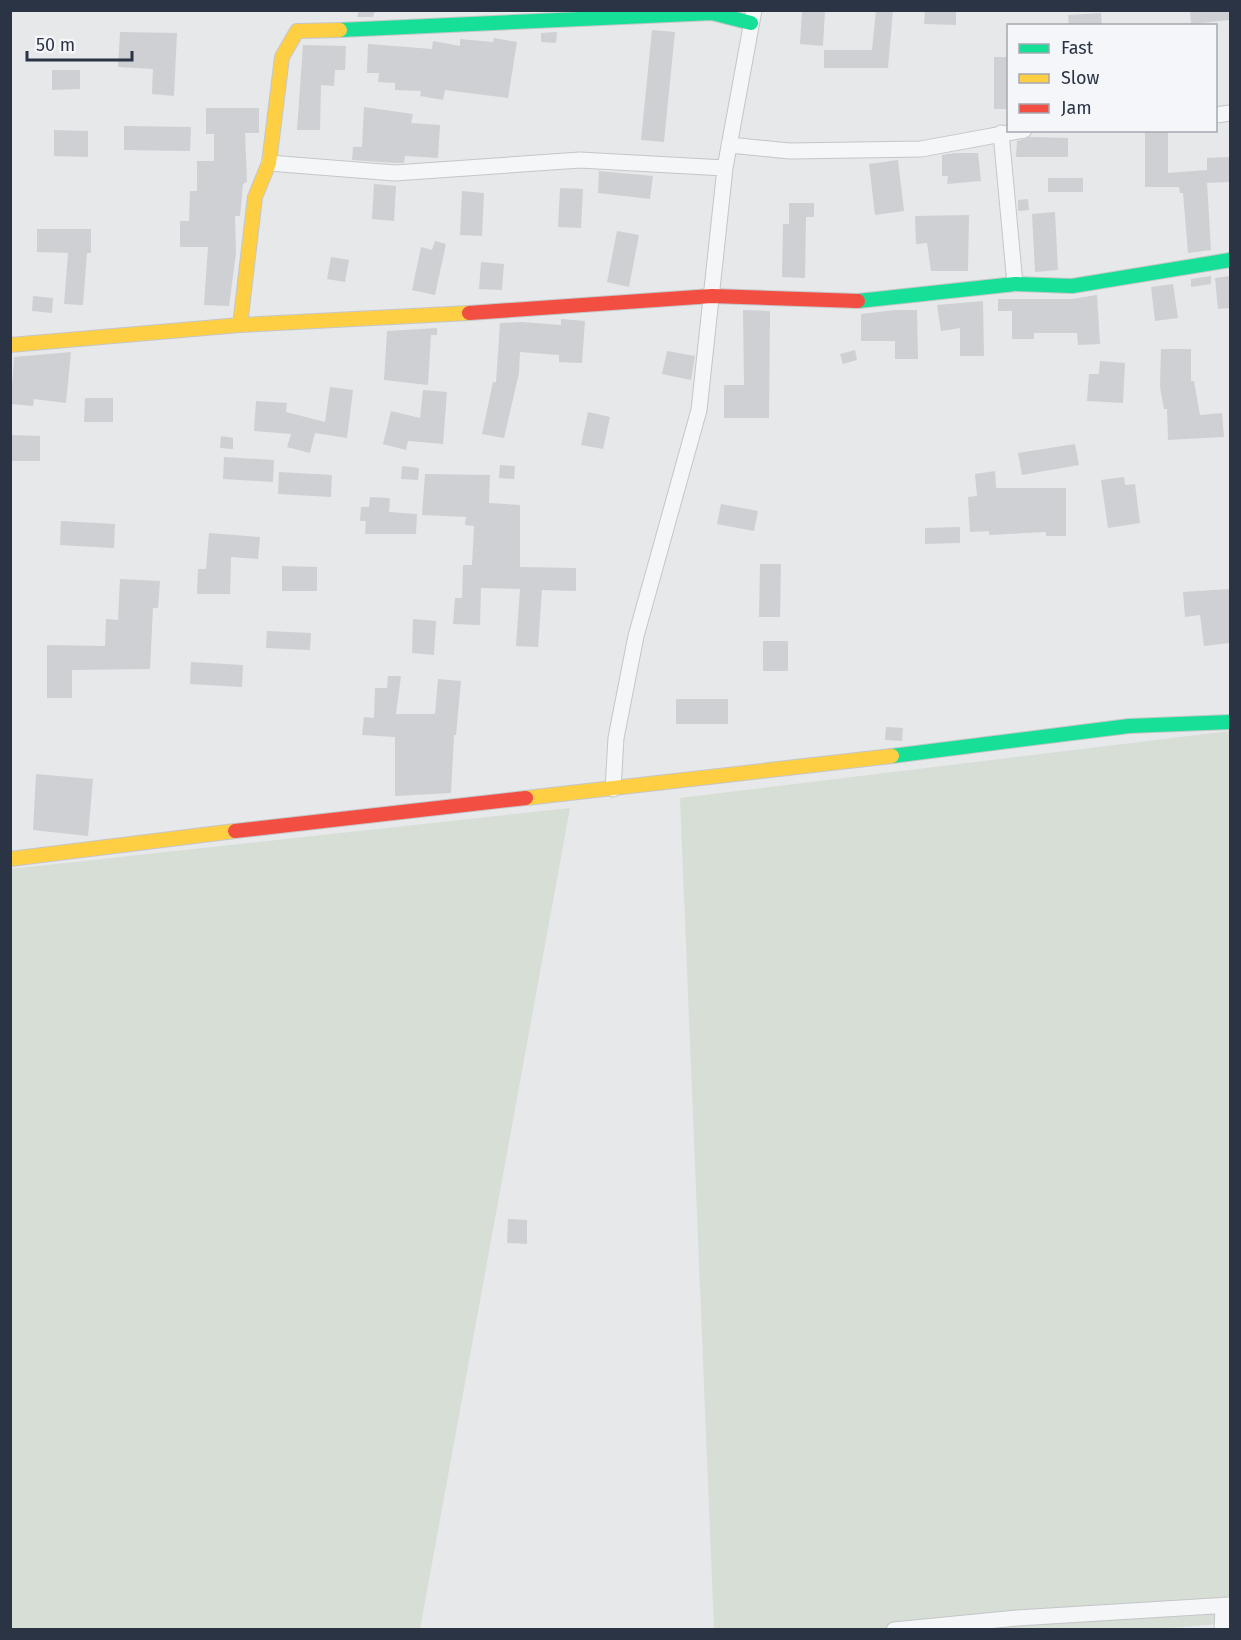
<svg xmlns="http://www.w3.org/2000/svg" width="1241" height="1640" font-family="'Fira Sans',sans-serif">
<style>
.green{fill:#d6ded6}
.building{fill:#ced0d3}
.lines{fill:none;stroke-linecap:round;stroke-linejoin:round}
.street-casing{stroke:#c4c6c8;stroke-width:17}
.fast-casing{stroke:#c4c6c8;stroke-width:16}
.slow-casing{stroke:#c4c6c8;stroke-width:16}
.jam-casing{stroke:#c4c6c8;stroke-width:16}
.street{stroke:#f5f6f7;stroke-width:15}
.fast{stroke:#16e098;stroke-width:14}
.slow{stroke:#ffcf43;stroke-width:14}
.jam{stroke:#f24e42;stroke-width:14}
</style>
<rect width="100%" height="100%" fill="#e6e8ea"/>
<path class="green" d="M 1230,731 L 1230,1623 L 1144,1630 L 714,1629 L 680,798 Z
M 570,808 L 420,1629 L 11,1629 L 10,869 Z"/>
<path class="building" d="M 359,10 L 375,10 L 373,17 L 357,17 Z
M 802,10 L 825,10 L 823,46 L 800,44 Z
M 876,10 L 893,10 L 888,68 L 824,68 L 824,50 L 872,50 Z
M 925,10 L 956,10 L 956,25 L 924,24 Z
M 1190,10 L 1230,10 L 1230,20 L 1191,24 Z
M 1101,13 L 1102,26 L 1069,26 L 1068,15 Z
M 652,30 L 675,32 L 664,142 L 641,140 Z
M 120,32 L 177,33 L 174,96 L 152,94 L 153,69 L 118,67 Z
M 557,32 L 556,43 L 541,42 L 541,33 Z
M 494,38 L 517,42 L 508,98 L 445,90 L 443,100 L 420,96 L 421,91 L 395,90 L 395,83 L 378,82 L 379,73 L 367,73 L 368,44 L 432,49 L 433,41 L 460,46 L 460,39 L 493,42 Z
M 303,45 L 346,46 L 345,70 L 335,70 L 334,86 L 321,85 L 320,130 L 297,130 Z
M 994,57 L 1008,57 L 1008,109 L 994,109 Z
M 52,70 L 80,70 L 80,89 L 52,90 Z
M 364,107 L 413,114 L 411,123 L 440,125 L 438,158 L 405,156 L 404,163 L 395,163 L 352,160 L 353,147 L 362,147 Z
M 206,108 L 259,108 L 259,133 L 245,133 L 247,182 L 243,184 L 240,216 L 235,216 L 236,253 L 229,306 L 204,305 L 208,247 L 180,247 L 180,221 L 189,221 L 190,191 L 197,191 L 197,161 L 214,161 L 214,134 L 206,134 Z
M 124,126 L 191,127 L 190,151 L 124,150 Z
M 54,130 L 88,131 L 88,157 L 54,156 Z
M 1145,130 L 1168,130 L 1168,173 L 1207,170 L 1207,158 L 1230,157 L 1230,182 L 1207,183 L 1211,250 L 1188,253 L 1183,193 L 1180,193 L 1179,187 L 1145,187 Z
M 1030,137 L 1068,138 L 1068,157 L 1016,157 L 1017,141 Z
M 955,153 L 978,153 L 981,181 L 947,184 L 948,176 L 942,176 L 942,155 Z
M 898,160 L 904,211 L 875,215 L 869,164 Z
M 599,171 L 653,176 L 650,199 L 598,193 Z
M 1048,178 L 1083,178 L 1083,192 L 1048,192 Z
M 374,184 L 396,186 L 394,221 L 372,219 Z
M 560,188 L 583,189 L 581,228 L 558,227 Z
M 462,191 L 484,193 L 482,236 L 460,235 Z
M 1028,199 L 1029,210 L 1018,211 L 1018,200 Z
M 789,203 L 814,203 L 814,217 L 806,217 L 805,278 L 782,277 L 783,224 L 789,224 Z
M 1055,212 L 1058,270 L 1035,272 L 1032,214 Z
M 969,215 L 968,271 L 931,271 L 927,243 L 916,244 L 915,216 Z
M 37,229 L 91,229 L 91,253 L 87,253 L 83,305 L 64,304 L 68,253 L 37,252 Z
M 617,231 L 639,235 L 629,287 L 607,282 Z
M 435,241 L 446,244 L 435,295 L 412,290 L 421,247 L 432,250 Z
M 331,257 L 349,260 L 345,282 L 327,279 Z
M 481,262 L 504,264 L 502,290 L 479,289 Z
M 1211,276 L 1211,284 L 1191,287 L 1191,279 Z
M 1230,276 L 1230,308 L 1218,309 L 1215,278 Z
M 1173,284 L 1178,318 L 1155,321 L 1151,287 Z
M 1097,295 L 1100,344 L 1078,345 L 1077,333 L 1034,333 L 1034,339 L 1012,339 L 1012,311 L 998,311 L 998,299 L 1072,299 Z
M 33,296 L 53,298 L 52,313 L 32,311 Z
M 983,301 L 984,356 L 960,356 L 960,328 L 941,331 L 937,305 Z
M 743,310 L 770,311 L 769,418 L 724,418 L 724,385 L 744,385 Z
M 896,310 L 917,310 L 918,359 L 895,359 L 895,341 L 861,341 L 861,314 Z
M 561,319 L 585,321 L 582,363 L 559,362 L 559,355 L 520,352 L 519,373 L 504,438 L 482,434 L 493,382 L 496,382 L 500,323 L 522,322 L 561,325 Z
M 437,328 L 437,335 L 431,335 L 428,385 L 384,380 L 387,331 Z
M 1161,349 L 1191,349 L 1191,381 L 1194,381 L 1200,415 L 1222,413 L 1224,437 L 1168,440 L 1167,409 L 1164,409 L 1160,387 Z
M 855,350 L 857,360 L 843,364 L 840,354 Z
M 667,351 L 695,356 L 691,380 L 662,374 Z
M 71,352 L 66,403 L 34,399 L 33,406 L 11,404 L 14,357 Z
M 1100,361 L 1125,363 L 1123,403 L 1087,401 L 1089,374 L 1099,374 Z
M 330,387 L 353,390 L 347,438 L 315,433 L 310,453 L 287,447 L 291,434 L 254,431 L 256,401 L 287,403 L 286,412 L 325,422 Z
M 423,390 L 447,392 L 443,444 L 408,441 L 406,450 L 383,444 L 391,411 L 420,418 Z
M 85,398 L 113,398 L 113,422 L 84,422 Z
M 588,412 L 610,417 L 603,449 L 581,445 Z
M 10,435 L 40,436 L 40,461 L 10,461 Z
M 221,436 L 233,438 L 233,449 L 220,448 Z
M 1075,444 L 1079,465 L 1022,475 L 1018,453 Z
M 224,457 L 274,460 L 273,482 L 223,479 Z
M 500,465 L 515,466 L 514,479 L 499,478 Z
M 402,466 L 419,468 L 418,480 L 401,479 Z
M 995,471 L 996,488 L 1066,488 L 1066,536 L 1046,536 L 1046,532 L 989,535 L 989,531 L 970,532 L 968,497 L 977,496 L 975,474 Z
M 279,472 L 332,475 L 331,497 L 278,494 Z
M 425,474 L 490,475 L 489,503 L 520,505 L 520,567 L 576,568 L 576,591 L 542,590 L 538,647 L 516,646 L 520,589 L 481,588 L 480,625 L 453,624 L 455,598 L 462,598 L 463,565 L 472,565 L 474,526 L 465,525 L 466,517 L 422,515 Z
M 1124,477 L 1125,485 L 1135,484 L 1140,523 L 1108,528 L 1101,480 Z
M 370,497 L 390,498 L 389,512 L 417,514 L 416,534 L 365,534 L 366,521 L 360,521 L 361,507 L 369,507 Z
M 721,504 L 758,511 L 754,531 L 717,524 Z
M 61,521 L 115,524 L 114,548 L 60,545 Z
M 960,527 L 960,543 L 925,544 L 925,528 Z
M 209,533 L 260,537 L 258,559 L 231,557 L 230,594 L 197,594 L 198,569 L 206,569 Z
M 760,564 L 781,564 L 780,617 L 759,617 Z
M 282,566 L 317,567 L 317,591 L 282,591 Z
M 120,579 L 160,581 L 158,608 L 153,608 L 150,669 L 72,670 L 72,698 L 47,698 L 47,645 L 105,646 L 106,619 L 118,620 Z
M 1230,589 L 1230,643 L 1204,646 L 1200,615 L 1185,617 L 1183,592 Z
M 413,619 L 436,621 L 434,655 L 412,653 Z
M 267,631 L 311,633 L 310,650 L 266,648 Z
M 763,641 L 788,641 L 788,671 L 763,671 Z
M 191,662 L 243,665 L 242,687 L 190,684 Z
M 388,676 L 401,676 L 396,714 L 435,714 L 438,679 L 461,681 L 456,735 L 454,735 L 451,793 L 395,796 L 395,737 L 362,735 L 364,717 L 374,718 L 375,688 L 387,688 Z
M 676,699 L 728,699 L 728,724 L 676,724 Z
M 886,727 L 903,728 L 902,741 L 885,740 Z
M 36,774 L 93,779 L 88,836 L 33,830 Z
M 508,1219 L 527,1220 L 527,1244 L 507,1243 Z"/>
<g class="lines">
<defs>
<path id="street" d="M 1216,115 L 1230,113
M 1001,133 L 1015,284
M 729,145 L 790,151 L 921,149 L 1024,130
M 269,163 L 395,173 L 580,160 L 725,168
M 613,789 L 616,738 L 636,636 L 699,410 L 725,168 L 754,10
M 894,1630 L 1017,1618 L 1230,1605
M 1222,1630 L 1223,1606"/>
<path id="fast" d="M 340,30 L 712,13 L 751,23
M 858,301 L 1015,284 L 1072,286 L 1230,260
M 892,756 L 1129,726 L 1230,722"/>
<path id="slow" d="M 240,325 L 255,197 L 269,163 L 282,57 L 297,31 L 340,30
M 10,345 L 240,325 L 469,313
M 526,798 L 892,756
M 10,859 L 235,831"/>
<path id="jam" d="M 469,313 L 712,296 L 858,301
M 235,831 L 526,798"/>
</defs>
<use href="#street" class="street-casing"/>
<use href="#fast" class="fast-casing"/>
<use href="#slow" class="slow-casing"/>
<use href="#jam" class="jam-casing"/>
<use href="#street" class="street"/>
<use href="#fast" class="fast"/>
<use href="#slow" class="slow"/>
<use href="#jam" class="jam"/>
</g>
<rect width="1241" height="1640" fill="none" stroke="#2b3445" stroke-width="24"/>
<rect x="1007" y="24" width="210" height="108" fill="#f4f6f9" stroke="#a4a8b1" stroke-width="1.5"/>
<rect x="1019" y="44" width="30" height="9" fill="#16e098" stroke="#a4a8b1" stroke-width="1.5"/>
<text x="1061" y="54" font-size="18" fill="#2b3445">Fast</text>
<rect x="1019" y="74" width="30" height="9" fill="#ffcf43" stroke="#a4a8b1" stroke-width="1.5"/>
<text x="1061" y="84" font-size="18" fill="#2b3445">Slow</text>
<rect x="1019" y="104" width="30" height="9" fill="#f24e42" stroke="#a4a8b1" stroke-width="1.5"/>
<text x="1061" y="114" font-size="18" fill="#2b3445">Jam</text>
<path d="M27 51v9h105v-9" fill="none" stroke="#2b3445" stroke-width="3"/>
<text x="36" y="51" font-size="18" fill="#2b3445" stroke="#f4f6f9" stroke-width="4.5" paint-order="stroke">50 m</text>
</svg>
